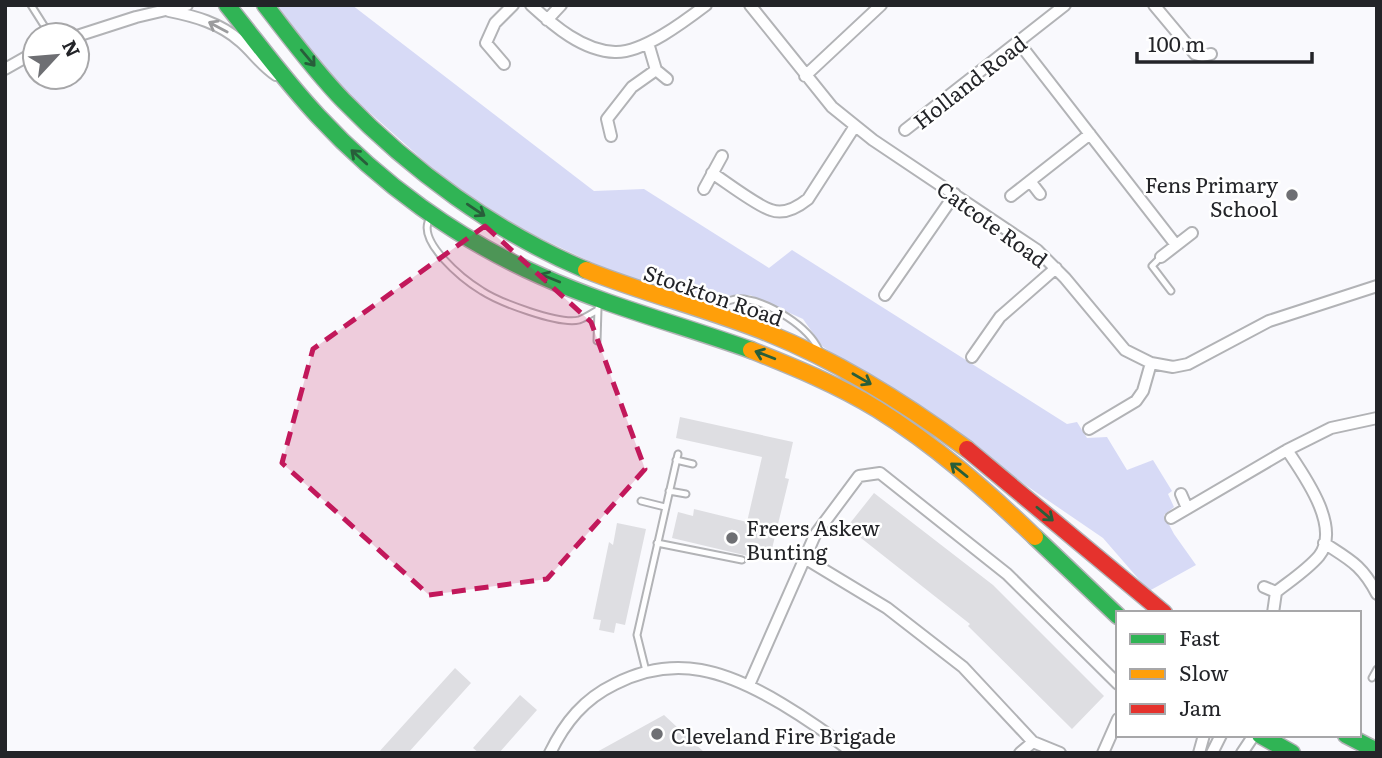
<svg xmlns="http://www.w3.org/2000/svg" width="1382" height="758" font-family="Literata,serif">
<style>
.green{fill:#d7daf6}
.building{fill:#dedee2}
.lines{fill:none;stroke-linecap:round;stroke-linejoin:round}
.lane-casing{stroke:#b2b3b6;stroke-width:9}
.street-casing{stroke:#b2b3b6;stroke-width:14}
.fast-casing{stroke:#b2b3b6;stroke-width:19}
.slow-casing{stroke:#b2b3b6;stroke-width:19}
.jam-casing{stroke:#b2b3b6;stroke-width:19}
.lane{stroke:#fefeff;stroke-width:5}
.street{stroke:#fefeff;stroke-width:10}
.fast{stroke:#30b455;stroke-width:16}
.slow{stroke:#ff9f0a;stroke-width:16}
.jam{stroke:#e5322d;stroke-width:16}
.oneway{stroke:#9b9c9e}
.oneway2{stroke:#285e3a}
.marked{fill:#c2185b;fill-opacity:0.2;stroke:#c2185b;stroke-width:5;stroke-dasharray:14 9;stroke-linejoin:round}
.poi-dot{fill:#6e6f73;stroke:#fff;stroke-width:2.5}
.labels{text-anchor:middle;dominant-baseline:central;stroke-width:5;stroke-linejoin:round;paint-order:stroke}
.street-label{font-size:21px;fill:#232428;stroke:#fff}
.poi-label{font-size:21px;fill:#232428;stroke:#fff;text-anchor:start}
</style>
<rect width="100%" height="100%" fill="#f9f9fd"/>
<path class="green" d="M 274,5 L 352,5 L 594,191 L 644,189 L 769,268 L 792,250 L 1067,424 L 1077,422 L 1087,438 L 1107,437 L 1127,470 L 1153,460 L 1172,491 L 1168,494 L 1174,507 L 1164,515 L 1174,534 L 1196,565 L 1149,591 L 1103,538 L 822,346 L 803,319 L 750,295 L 722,296 L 706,306 L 597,265 L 515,226 L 442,177 L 342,88 Z"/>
<path class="building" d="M 680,417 L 793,442 L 785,478 L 789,479 L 769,561 L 672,538 L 678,512 L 693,516 L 694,509 L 747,522 L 762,457 L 676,438 Z
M 874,493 L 993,585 L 1104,696 L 1072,729 L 968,626 L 970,624 L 847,527 Z
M 617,523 L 646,529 L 625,625 L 616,623 L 614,633 L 599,630 L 601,620 L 593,619 L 609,542 L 613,545 Z
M 455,668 L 471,683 L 408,753 L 378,753 Z
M 520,695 L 537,710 L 499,753 L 479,753 L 473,748 Z
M 664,715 L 705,753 L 595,753 Z"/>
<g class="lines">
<defs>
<path id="lane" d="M 31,5 L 50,35
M 430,218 C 415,241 464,280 482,291 C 499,302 559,325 579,320 C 585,318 592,313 598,310
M 1161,257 L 1152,266 L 1171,291
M 713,308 C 723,302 733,298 744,299 C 770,303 808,326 819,350
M 597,341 L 598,308
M 676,460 L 693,464
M 669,491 L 686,494
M 641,501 L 665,507
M 657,543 L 742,560
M 646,671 L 637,635 L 678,454
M 1372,678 L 1377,669"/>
<path id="street" d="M 531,5 C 554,26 583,51 615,52 C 643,53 685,21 706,5
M 750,5 L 832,107 L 873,140 L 1037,250 L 1065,278 L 1125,350 L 1151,363 L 1173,367 L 1188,364 L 1269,321 L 1377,286
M 1154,5 L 1195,54 L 1202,56 L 1211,54
M 169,11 C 194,16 220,23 240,41 C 253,52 261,65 276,75
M 547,20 L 561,5
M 77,36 L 136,17 L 187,5
M 1019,43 L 1176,245
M 504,64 L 486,43 L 495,23 L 513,5
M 5,69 L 35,52
M 656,70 L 667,79
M 805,76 L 881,5
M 905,130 L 1065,5
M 611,136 L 607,119 L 632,87 L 656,70 L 648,43
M 712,173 C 726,182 757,206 771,210 C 784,215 798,207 808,199 L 855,126
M 1030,181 L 1040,194
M 704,189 L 722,156
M 1011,196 L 1090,134
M 1161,257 L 1192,233
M 885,295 L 955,194
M 972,357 L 1000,317 L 1056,268
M 1089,429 L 1136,401 L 1143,391 L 1151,363
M 1181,494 L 1187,508
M 1171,518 L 1287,450 L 1331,428 L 1377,418
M 1324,543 C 1350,560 1362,565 1377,594
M 806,559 L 887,608 L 963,667 L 1033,742 L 1060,753
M 1264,587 L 1276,592 L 1273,613
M 1276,592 C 1290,581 1307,570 1319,556 C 1342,527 1303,474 1287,450
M 749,685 L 815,535 L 859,476 L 880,473 L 1007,574 L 1118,684
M 550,753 C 565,722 584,699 615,684 C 676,653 727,671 782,704 C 807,719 830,735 853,753
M 1020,753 L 1033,742
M 1103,753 L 1118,719
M 1199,753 L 1204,735
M 1212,753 L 1221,735
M 1242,753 L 1254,735"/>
<path id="fast" d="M 227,5 C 257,42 285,81 318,116 C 380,183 457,239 541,276 C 608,306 681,325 751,350
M 265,5 C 290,37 314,70 343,100 C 411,170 495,232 586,270
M 1035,537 L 1118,616
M 1260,735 L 1292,753
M 1346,735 L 1377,751"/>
<path id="slow" d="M 586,270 C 646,294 708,309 768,333 C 840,362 905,403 967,449
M 751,350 C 794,367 838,385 877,409 C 935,445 986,490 1035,537"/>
<path id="jam" d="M 967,449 L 1164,613"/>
</defs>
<use href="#lane" class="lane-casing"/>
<use href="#street" class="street-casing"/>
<use href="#fast" class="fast-casing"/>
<use href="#slow" class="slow-casing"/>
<use href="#jam" class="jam-casing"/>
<use href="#lane" class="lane"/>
<use href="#street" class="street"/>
<use href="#fast" class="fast"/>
<use href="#slow" class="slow"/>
<use href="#jam" class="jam"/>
</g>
<defs><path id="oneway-shaft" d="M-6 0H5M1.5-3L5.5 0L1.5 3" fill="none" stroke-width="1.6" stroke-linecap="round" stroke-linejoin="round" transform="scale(1.75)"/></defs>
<use class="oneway" href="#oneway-shaft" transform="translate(218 27) rotate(-152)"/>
<g class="oneway2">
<use href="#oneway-shaft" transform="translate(308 58) rotate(50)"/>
<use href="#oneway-shaft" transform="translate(359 157) rotate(-138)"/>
<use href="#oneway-shaft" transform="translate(476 210) rotate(34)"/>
<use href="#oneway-shaft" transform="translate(550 278) rotate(-158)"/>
<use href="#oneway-shaft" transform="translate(765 355) rotate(-159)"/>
<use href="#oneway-shaft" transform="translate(862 379) rotate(30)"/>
<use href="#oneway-shaft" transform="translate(959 470) rotate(-141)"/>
<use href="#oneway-shaft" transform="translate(1045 514) rotate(40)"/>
</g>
<path class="marked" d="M 485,226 L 591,322 L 645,469 L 547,579 L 429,595 L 282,463 L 313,349 Z"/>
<g class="poi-dot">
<circle cx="1292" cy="195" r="7"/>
<circle cx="732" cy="538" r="7"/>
<circle cx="657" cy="734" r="7"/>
</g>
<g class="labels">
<g class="street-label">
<text transform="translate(969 81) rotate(-38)">Holland Road</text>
<text transform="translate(993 223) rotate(36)">Catcote Road</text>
<text transform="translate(714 294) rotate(19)">Stockton Road</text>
</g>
<g class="poi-label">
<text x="1278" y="183" text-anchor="end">Fens Primary<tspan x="1278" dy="24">School</tspan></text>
<text x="746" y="526">Freers Askew<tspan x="746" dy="24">Bunting</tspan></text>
<text x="671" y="734">Cleveland Fire Brigade</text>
</g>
</g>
<rect width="1382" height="758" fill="none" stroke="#232428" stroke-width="14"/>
<rect x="1116" y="611" width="245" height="126" fill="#ffffff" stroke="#a7a7a9" stroke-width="2"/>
<rect x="1130" y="634" width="35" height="10" fill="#30b455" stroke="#a7a7a9" stroke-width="2"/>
<text x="1179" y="646" font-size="21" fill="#232428">Fast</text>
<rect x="1130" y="669" width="35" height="10" fill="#ff9f0a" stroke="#a7a7a9" stroke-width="2"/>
<text x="1179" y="681" font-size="21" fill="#232428">Slow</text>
<rect x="1130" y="704" width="35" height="10" fill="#e5322d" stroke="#a7a7a9" stroke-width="2"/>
<text x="1179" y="716" font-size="21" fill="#232428">Jam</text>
<g transform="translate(56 56) rotate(64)"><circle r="33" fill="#ffffff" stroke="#a7a7a9" stroke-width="2"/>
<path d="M0-5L12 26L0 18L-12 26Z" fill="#6e6f73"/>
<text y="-10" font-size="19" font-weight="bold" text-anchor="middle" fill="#232428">N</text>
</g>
<path d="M1137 52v10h175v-10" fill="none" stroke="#232428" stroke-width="3.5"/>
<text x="1148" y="52" font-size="21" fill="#232428" stroke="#ffffff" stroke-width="5" paint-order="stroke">100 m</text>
</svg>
